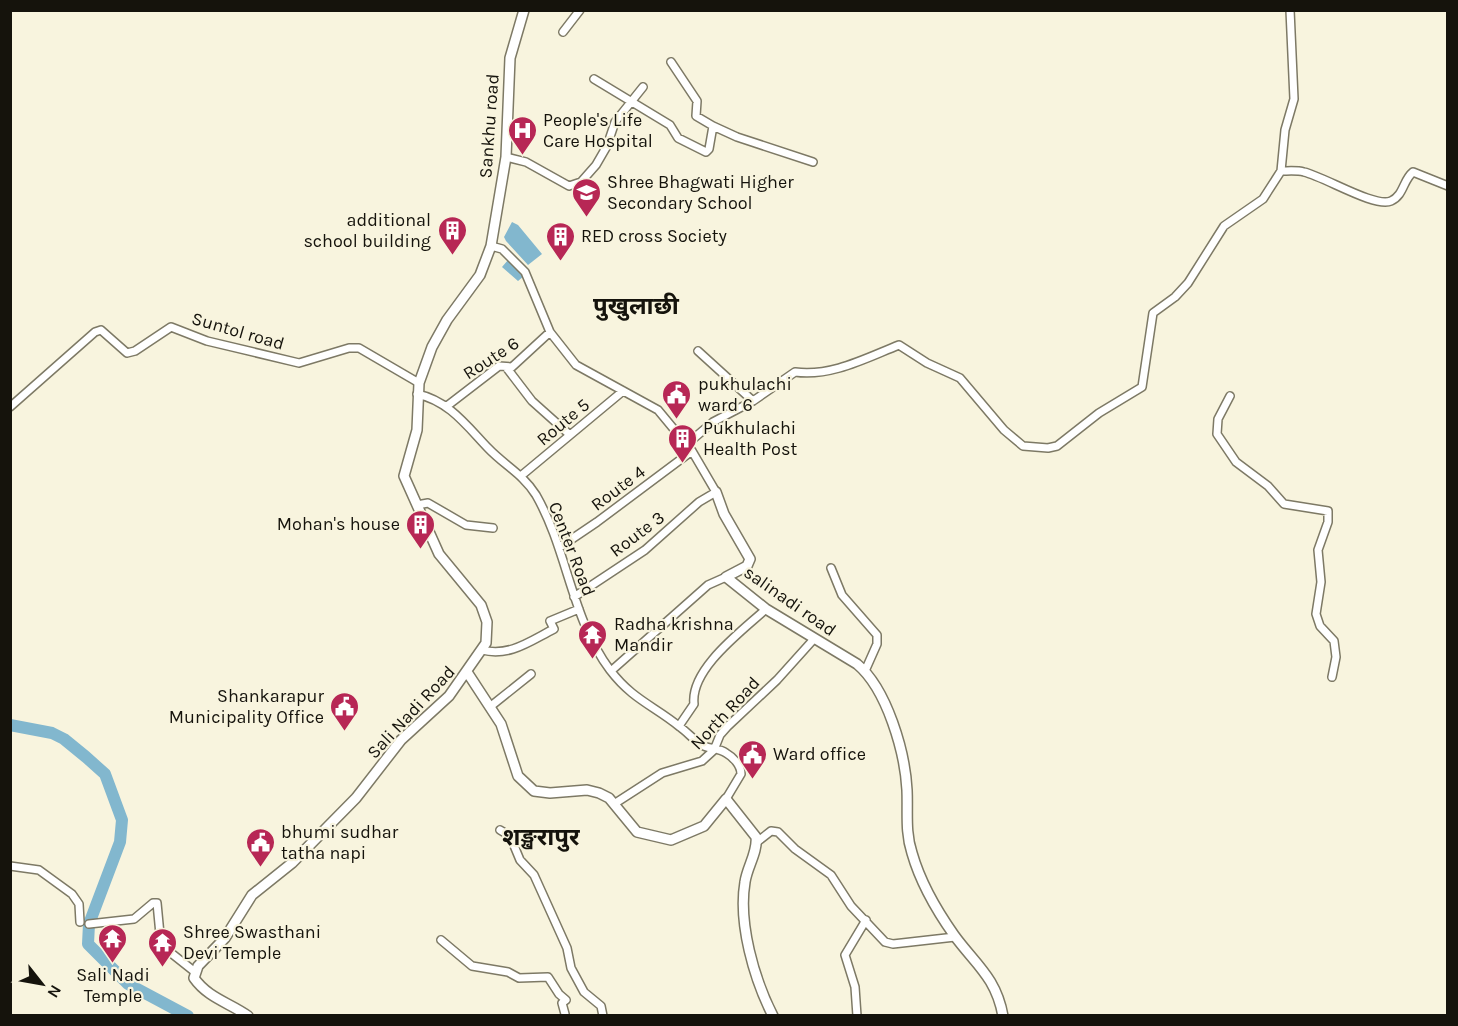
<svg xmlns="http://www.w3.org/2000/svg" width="1458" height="1026" font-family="Karla,'Noto Sans Devanagari',sans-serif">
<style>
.water{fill:#82b7ce}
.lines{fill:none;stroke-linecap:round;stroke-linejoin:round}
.river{stroke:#82b7ce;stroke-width:12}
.street-casing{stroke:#7d7965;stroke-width:10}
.secondary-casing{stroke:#7d7965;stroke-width:12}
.street{stroke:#fff;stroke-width:7}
.secondary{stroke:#fff;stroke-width:9}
.labels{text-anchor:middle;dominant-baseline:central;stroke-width:4.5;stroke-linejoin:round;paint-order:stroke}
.poi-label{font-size:18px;fill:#15130c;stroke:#f8f4de;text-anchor:start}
.street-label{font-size:18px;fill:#15130c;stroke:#f8f4de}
.district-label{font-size:24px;font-weight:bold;fill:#15130c;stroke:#f8f4de}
</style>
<rect width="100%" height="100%" fill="#f8f4de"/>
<path class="water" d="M 512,222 L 518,225 L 542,254 L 528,265 L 506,241 L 504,237 Z
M 508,260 L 524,276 L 518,281 L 502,267 Z"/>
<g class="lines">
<path class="river" d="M 10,725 L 52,733 L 64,739 L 86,757 L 105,774 L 122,820 L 120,842 L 89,924 L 88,944 L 128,984 L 188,1016"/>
<defs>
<path id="street" d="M 563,32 L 580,10
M 594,79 L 670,125 L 678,138 L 706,152 L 709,149 L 713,126 L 696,116 L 697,101 L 671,62
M 713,126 L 737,137 L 813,162
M 506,157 L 526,162 L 569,186 L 581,182 L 596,165 L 607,146 L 615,122 L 643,87
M 1281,171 C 1288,171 1297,170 1304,172 C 1325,177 1375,208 1391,201 C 1404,195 1403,180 1413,172 L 1448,186
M 491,246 L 502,249 L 525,272 L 550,332 L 576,365 L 658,410 L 692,451 L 716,492 L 699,502 L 645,550 L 574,597
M 698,351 L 753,401
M 506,367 L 532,401 L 570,435
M 417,394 C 449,401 466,425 488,448 C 504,465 523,474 536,495 C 568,551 571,618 610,670 C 633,700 653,705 680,727 C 687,732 693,739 700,744 C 708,750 718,747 726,753 C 733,757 741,765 741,774 L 726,799
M 1230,396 L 1218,419 L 1217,434 L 1236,462 L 1268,486 L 1284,504 L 1328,511 L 1328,522 L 1318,550 L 1321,582 L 1316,614 L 1320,626 L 1334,641 L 1336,657 L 1332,677
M 447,406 L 499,366 L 512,367 L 550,332
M 10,407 L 95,332 L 101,330 L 127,353 L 135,351 L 171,327 L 207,341 L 299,363 L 349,348 L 359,348 L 419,383
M 687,444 L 713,422 L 753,401 L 795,372 C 831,377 866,358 899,345 L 927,363 L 960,378 L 1004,430 L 1023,446 L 1048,448 L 1057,446 L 1099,413 L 1142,387 L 1153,313 L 1175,297 L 1188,283 L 1224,226 L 1263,199 L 1281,171 L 1285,130 L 1294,99 L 1290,10
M 522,475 L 623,391
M 417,505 L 428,503 L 466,525 L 493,528
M 560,547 L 597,522 L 692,451
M 831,568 L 842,595 L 877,635 L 877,644 L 865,671
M 482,650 C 510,657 530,641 554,629 L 550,621 L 579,609
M 611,671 L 708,585 L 726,577
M 491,706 L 531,674
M 679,726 L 694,704 C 690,669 742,631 766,609
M 614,804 L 662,773 L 702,761 L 714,750 L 720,735 L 728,726 L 777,680 L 813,640
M 500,830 L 510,836 L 520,860 L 534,875 L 567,948 L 571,968 L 584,992 L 601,1006 L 603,1016
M 757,842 L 771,831 L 778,832 L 795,849 L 831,875 L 851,906 L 885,942 L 893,944 L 955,937
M 10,866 L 39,870 L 72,894 L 79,904 L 80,922
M 89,924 L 134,919 L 153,903 L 157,903 L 161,945 L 195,972
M 441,940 L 472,966 L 508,972 L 519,978 L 548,977 L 559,994 L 566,1000 L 562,1003 L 565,1014
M 857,1016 L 855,987 L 845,955 L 866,920"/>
<path id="secondary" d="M 716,492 L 724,514 L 750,559 L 747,566 L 726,577 L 766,609 L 857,664 C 887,689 905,752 907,790 C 908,812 905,832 912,853 C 920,881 937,911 954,935 C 975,964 996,977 1003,1016
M 467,672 L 501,724 L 518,776 L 534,791 L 550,793 L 587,790 L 599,793 L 609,798 L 637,832 L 671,840 L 704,826 L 726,799 L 756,837 C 758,852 747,867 745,882 C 738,923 754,979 773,1016
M 248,1016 C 230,1003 208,998 194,978 L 198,966 L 225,938 L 252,895 L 292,863 L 356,798 L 401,740 L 449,696 L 486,643 L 487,622 L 481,605 L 439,554 L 404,476 L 417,430 L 419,383 L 432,347 L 447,320 L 480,275 L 491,246 L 506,157 L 510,58 L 524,10"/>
</defs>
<use href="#street" class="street-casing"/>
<use href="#secondary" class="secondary-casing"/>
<use href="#street" class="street"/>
<use href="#secondary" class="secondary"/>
</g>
<defs>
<symbol id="hospital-pin" viewBox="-11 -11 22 30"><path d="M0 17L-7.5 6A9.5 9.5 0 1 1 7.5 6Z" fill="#b72755" stroke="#f8f4de"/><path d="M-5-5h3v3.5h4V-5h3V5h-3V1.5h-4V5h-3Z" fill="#fff"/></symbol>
<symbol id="school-pin" viewBox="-11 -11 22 30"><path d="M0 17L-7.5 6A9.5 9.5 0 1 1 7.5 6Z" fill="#b72755" stroke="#f8f4de"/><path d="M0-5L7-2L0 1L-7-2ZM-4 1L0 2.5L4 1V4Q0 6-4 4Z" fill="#fff"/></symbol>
<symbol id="building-pin" viewBox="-11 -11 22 30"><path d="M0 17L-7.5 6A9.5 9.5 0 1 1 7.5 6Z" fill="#b72755" stroke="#f8f4de"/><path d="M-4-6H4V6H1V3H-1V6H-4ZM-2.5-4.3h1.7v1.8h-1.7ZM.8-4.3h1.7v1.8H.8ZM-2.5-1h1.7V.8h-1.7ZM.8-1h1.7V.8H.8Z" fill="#fff"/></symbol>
<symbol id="civic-pin" viewBox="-11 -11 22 30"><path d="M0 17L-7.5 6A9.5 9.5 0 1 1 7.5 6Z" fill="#b72755" stroke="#f8f4de"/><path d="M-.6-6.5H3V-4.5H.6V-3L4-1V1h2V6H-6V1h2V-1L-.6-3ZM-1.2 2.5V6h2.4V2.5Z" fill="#fff"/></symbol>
<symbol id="temple-pin" viewBox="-11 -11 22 30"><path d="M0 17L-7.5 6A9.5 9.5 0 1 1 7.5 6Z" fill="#b72755" stroke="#f8f4de"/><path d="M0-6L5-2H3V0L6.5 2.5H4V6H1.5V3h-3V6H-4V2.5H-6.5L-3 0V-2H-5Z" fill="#fff"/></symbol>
</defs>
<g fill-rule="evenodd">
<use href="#hospital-pin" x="506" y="114" width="33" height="45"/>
<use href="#school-pin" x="570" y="176" width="33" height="45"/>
<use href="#building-pin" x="436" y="214" width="33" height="45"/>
<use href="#building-pin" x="544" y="220" width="33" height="45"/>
<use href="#civic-pin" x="660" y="378" width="33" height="45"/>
<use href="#building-pin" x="666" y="422" width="33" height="45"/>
<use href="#building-pin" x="404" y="508" width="33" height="45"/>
<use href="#temple-pin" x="576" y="618" width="33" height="45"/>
<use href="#civic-pin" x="328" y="690" width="33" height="45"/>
<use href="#civic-pin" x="736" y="738" width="33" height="45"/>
<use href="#civic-pin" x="244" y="826" width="33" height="45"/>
<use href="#temple-pin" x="96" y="922" width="33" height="45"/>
<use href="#temple-pin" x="146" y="926" width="33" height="45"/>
</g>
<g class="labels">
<g class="poi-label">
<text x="543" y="120">People's Life<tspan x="543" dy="21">Care Hospital</tspan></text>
<text x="607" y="182">Shree Bhagwati Higher<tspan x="607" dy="21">Secondary School</tspan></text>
<text x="431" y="220" text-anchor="end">additional<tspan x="431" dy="21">school building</tspan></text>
<text x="581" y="236">RED cross Society</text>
<text x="698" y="384">pukhulachi<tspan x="698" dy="21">ward 6</tspan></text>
<text x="703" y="428">Pukhulachi<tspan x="703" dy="21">Health Post</tspan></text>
<text x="400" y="524" text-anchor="end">Mohan's house</text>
<text x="614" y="624">Radha krishna<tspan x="614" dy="21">Mandir</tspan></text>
<text x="324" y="696" text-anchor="end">Shankarapur<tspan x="324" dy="21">Municipality Office</tspan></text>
<text x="773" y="754">Ward office</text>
<text x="281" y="832">bhumi sudhar<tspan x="281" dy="21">tatha napi</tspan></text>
<text x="183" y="932">Shree Swasthani<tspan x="183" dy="21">Devi Temple</tspan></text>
<text x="113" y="975" text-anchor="middle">Sali Nadi<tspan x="113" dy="21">Temple</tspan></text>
</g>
<g class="street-label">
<text transform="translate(489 126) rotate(-86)">Sankhu road</text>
<text transform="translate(238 331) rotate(16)">Suntol road</text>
<text transform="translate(491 358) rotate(-33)">Route 6</text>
<text transform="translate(563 422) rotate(-40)">Route 5</text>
<text transform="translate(618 488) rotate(-37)">Route 4</text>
<text transform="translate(637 534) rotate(-37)">Route 3</text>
<text transform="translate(572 549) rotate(69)">Center Road</text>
<text transform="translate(790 601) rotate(35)">salinadi road</text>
<text transform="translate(411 712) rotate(-47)">Sali Nadi Road</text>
<text transform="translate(725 713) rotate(-47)">North Road</text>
</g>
<g class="district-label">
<text x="636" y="306">पुखुलाछी</text>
<text x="541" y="837">शङ्खरापुर</text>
</g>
</g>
<rect width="1458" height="1026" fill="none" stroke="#15130c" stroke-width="24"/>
<g transform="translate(42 984) rotate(121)" stroke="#f8f4de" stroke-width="4.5" paint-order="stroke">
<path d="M0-4.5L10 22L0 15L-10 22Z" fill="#15130c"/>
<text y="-9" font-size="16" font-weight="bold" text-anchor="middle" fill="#15130c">N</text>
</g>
</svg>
